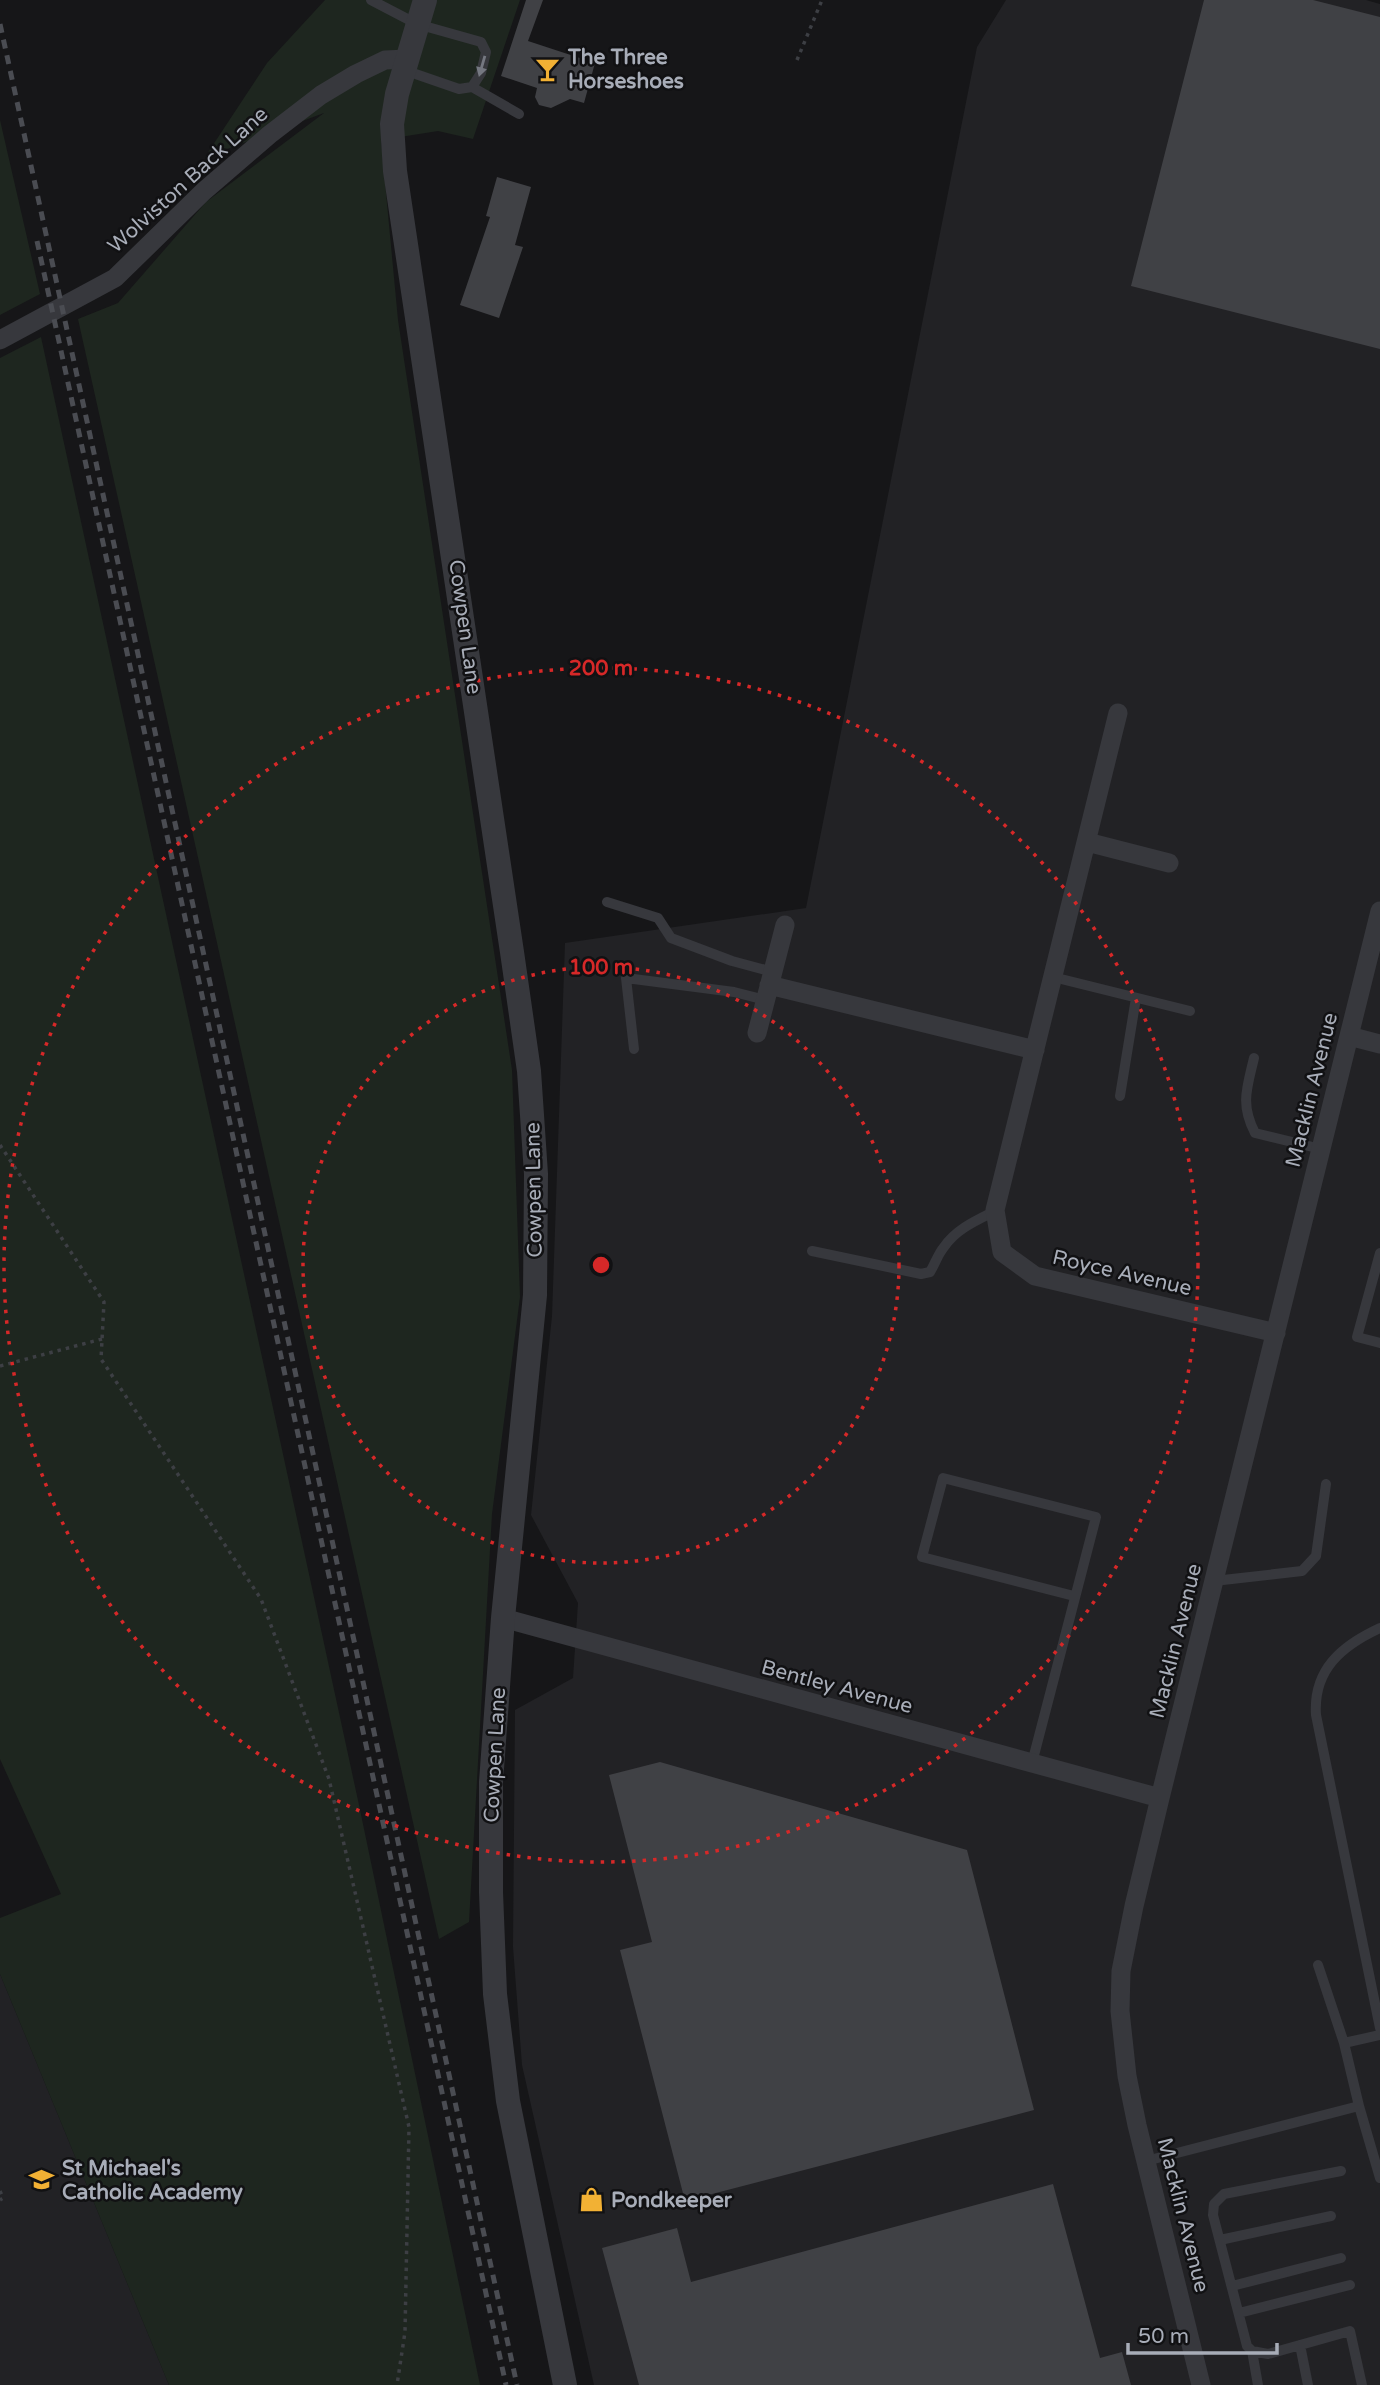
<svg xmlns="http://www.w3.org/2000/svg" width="1380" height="2385" font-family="'Varela Round',sans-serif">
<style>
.built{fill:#222225}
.green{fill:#1e261f}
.building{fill:#404145}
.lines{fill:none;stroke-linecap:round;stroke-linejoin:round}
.path{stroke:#3d3f44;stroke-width:3.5;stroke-dasharray:3.5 5;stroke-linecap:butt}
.service{stroke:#37383d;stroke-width:10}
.minor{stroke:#37383d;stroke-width:19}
.tertiary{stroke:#37383d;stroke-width:24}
.rail{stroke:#4a4c52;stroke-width:5;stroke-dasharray:9 7;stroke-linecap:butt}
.oneway{fill:#757881}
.ring{fill:none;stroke:#d62828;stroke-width:3.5;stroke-dasharray:3.5 7}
.labels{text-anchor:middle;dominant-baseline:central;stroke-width:5;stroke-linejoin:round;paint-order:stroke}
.poi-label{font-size:21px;font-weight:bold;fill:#a8adb8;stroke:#111113;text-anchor:start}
.street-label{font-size:21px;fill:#a8adb8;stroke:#111113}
.centre{fill:#d62828;stroke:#111113;stroke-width:3.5}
.ring-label{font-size:21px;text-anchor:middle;font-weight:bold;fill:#d62828;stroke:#111113;stroke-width:5;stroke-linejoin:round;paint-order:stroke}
</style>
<rect width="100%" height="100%" fill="#161618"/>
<path class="built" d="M 1006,0 L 1366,0 L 1380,4 L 1380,2385 L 594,2385 L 522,2065 L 513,1947 L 515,1710 L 573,1678 L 578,1603 L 531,1515 L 552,1316 L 565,943 L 806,908 L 977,47 Z
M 0,1974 L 169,2385 L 0,2385 Z"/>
<path class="green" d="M 325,0 L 520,0 L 473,139 L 438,131 L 381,140 L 398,320 L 512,1070 L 520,1297 L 492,1514 L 469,1922 L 439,1939 L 78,319 L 118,303 L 206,202 L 324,113 L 205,157 L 267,63 Z
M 0,120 L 40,294 L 0,315 Z
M 41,337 L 359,1805 L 480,2385 L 169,2385 L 0,1974 L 0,1918 L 61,1894 L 0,1759 L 0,358 Z"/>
<path class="building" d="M 526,0 L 543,0 L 528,41 L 595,63 L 584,103 L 570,99 L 551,108 L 539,105 L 535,97 L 537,88 L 501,76 Z
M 1204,0 L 1313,0 L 1380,17 L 1380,349 L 1131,286 Z
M 497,177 L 531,187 L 515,245 L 523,247 L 499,318 L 460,305 L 490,217 L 486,216 Z
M 660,1762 L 967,1850 L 1034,2110 L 685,2201 L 620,1950 L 652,1942 L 609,1775 Z
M 1053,2184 L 1100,2358 L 1122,2352 L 1131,2385 L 639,2385 L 602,2248 L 677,2228 L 691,2282 Z"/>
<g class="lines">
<path class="path" d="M 797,60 L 822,0
M 0,1145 L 104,1302 L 101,1359 L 261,1599 L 329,1779 L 409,2127 L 405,2332 L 397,2385
M 0,1366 L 102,1339
M 0,2191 L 3,2198 L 0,2200"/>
<path class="service" d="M 371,0 L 417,24 L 481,42 L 486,52 L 481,73 L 472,87 L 459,89 L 404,70
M 472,87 L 519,114
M 607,902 L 658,918 L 671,938 L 732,961 L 773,972
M 1053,977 L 1190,1011
M 634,1049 L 626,978 L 734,992 L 765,1000
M 1254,1058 C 1247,1088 1240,1104 1255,1133 L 1321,1149
M 1120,1096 L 1136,998
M 812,1251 L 921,1274 L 930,1272 C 935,1264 938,1254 944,1247 C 956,1229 977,1220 995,1211
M 1380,1253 L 1357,1337 L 1380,1343
M 1214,1581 L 1302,1571 L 1316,1556 L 1326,1484
M 1380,1628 C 1341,1646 1313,1670 1316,1715 L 1380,2028
M 1032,1763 L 1096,1517 L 943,1478 L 922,1557 L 1074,1596
M 1318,1965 L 1344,2043
M 1359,2106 L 1344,2043 L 1380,2035
M 1146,2161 L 1359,2106 L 1380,2178
M 1341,2171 L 1224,2194 L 1214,2204 L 1213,2215 L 1247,2346 L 1252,2351 L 1268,2354 L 1350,2331 L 1362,2385
M 1220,2240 L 1331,2216
M 1232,2286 L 1341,2258
M 1239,2313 L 1350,2285
M 1300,2345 L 1308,2385
M 1252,2351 L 1258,2385"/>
<path class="minor" d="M 0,340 L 115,278 L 204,191 L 269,135 L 321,95 L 356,74 L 385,60 L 407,59
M 1118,713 L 995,1210 L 1002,1252 L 1035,1276 L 1276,1333
M 1087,842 L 1169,863
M 769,985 L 1035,1050
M 757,1033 L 785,925
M 1349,1036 L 1380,1044
M 503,1618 L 1160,1798
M 1201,2385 L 1137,2125 L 1127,2076 L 1120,2011 L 1121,1971 L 1134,1906 L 1160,1798 L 1380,911"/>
<path class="tertiary" d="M 425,0 L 397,94 L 392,124 L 395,171 L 512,952 L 529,1071 L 536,1174 L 535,1295 L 503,1618 L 491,1782 L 491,1892 L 495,1994 L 508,2101 L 565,2385"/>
<path class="rail" d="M 0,24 L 517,2385
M 37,241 L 506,2385"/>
</g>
<defs><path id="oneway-solid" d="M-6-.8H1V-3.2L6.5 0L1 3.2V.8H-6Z" transform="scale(1.75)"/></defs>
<use class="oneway" href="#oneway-solid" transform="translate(482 66) rotate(106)"/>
<g class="ring">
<circle cx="601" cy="1265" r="298"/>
<circle cx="601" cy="1265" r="597"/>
</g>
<defs>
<symbol id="bar-bare" viewBox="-9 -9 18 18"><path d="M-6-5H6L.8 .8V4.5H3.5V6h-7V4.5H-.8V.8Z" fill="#f2b134" stroke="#111113" stroke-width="2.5" paint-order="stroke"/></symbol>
<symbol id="school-bare" viewBox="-9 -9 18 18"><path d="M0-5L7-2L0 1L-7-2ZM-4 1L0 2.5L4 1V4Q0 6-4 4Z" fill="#f2b134" stroke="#111113" stroke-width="2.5" paint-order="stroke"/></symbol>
<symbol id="shop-bare" viewBox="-9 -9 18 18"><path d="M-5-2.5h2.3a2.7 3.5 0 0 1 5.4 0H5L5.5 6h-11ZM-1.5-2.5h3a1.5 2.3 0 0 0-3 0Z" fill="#f2b134" stroke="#111113" stroke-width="2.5" paint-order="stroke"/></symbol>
</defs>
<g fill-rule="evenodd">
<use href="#bar-bare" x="530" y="52" width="35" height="35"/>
<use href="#school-bare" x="24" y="2162" width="35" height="35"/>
<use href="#shop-bare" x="574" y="2182" width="35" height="35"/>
</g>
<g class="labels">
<g class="poi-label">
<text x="568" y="57">The Three<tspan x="568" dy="24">Horseshoes</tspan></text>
<text x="62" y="2168">St Michael's<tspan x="62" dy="24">Catholic Academy</tspan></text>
<text x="611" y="2200">Pondkeeper</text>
</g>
<g class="street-label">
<text transform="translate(188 180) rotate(-42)">Wolviston Back Lane</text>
<text transform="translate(465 627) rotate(82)">Cowpen Lane</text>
<text transform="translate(1312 1090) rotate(-76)">Macklin Avenue</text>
<text transform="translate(534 1190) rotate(-91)">Cowpen Lane</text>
<text transform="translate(1122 1273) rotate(13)">Royce Avenue</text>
<text transform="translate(1176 1641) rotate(-76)">Macklin Avenue</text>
<text transform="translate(837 1687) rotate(15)">Bentley Avenue</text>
<text transform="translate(495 1755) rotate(-87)">Cowpen Lane</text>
<text transform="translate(1183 2215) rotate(76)">Macklin Avenue</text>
</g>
</g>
<circle cx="601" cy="1265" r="10" class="centre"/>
<g class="ring-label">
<text x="601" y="675">200 m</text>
<text x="601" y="974">100 m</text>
</g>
<path d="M1128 2343v10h149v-10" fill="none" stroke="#a8adb8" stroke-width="3.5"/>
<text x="1138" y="2343" font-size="21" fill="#a8adb8" stroke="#111113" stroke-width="5" paint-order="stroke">50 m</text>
</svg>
